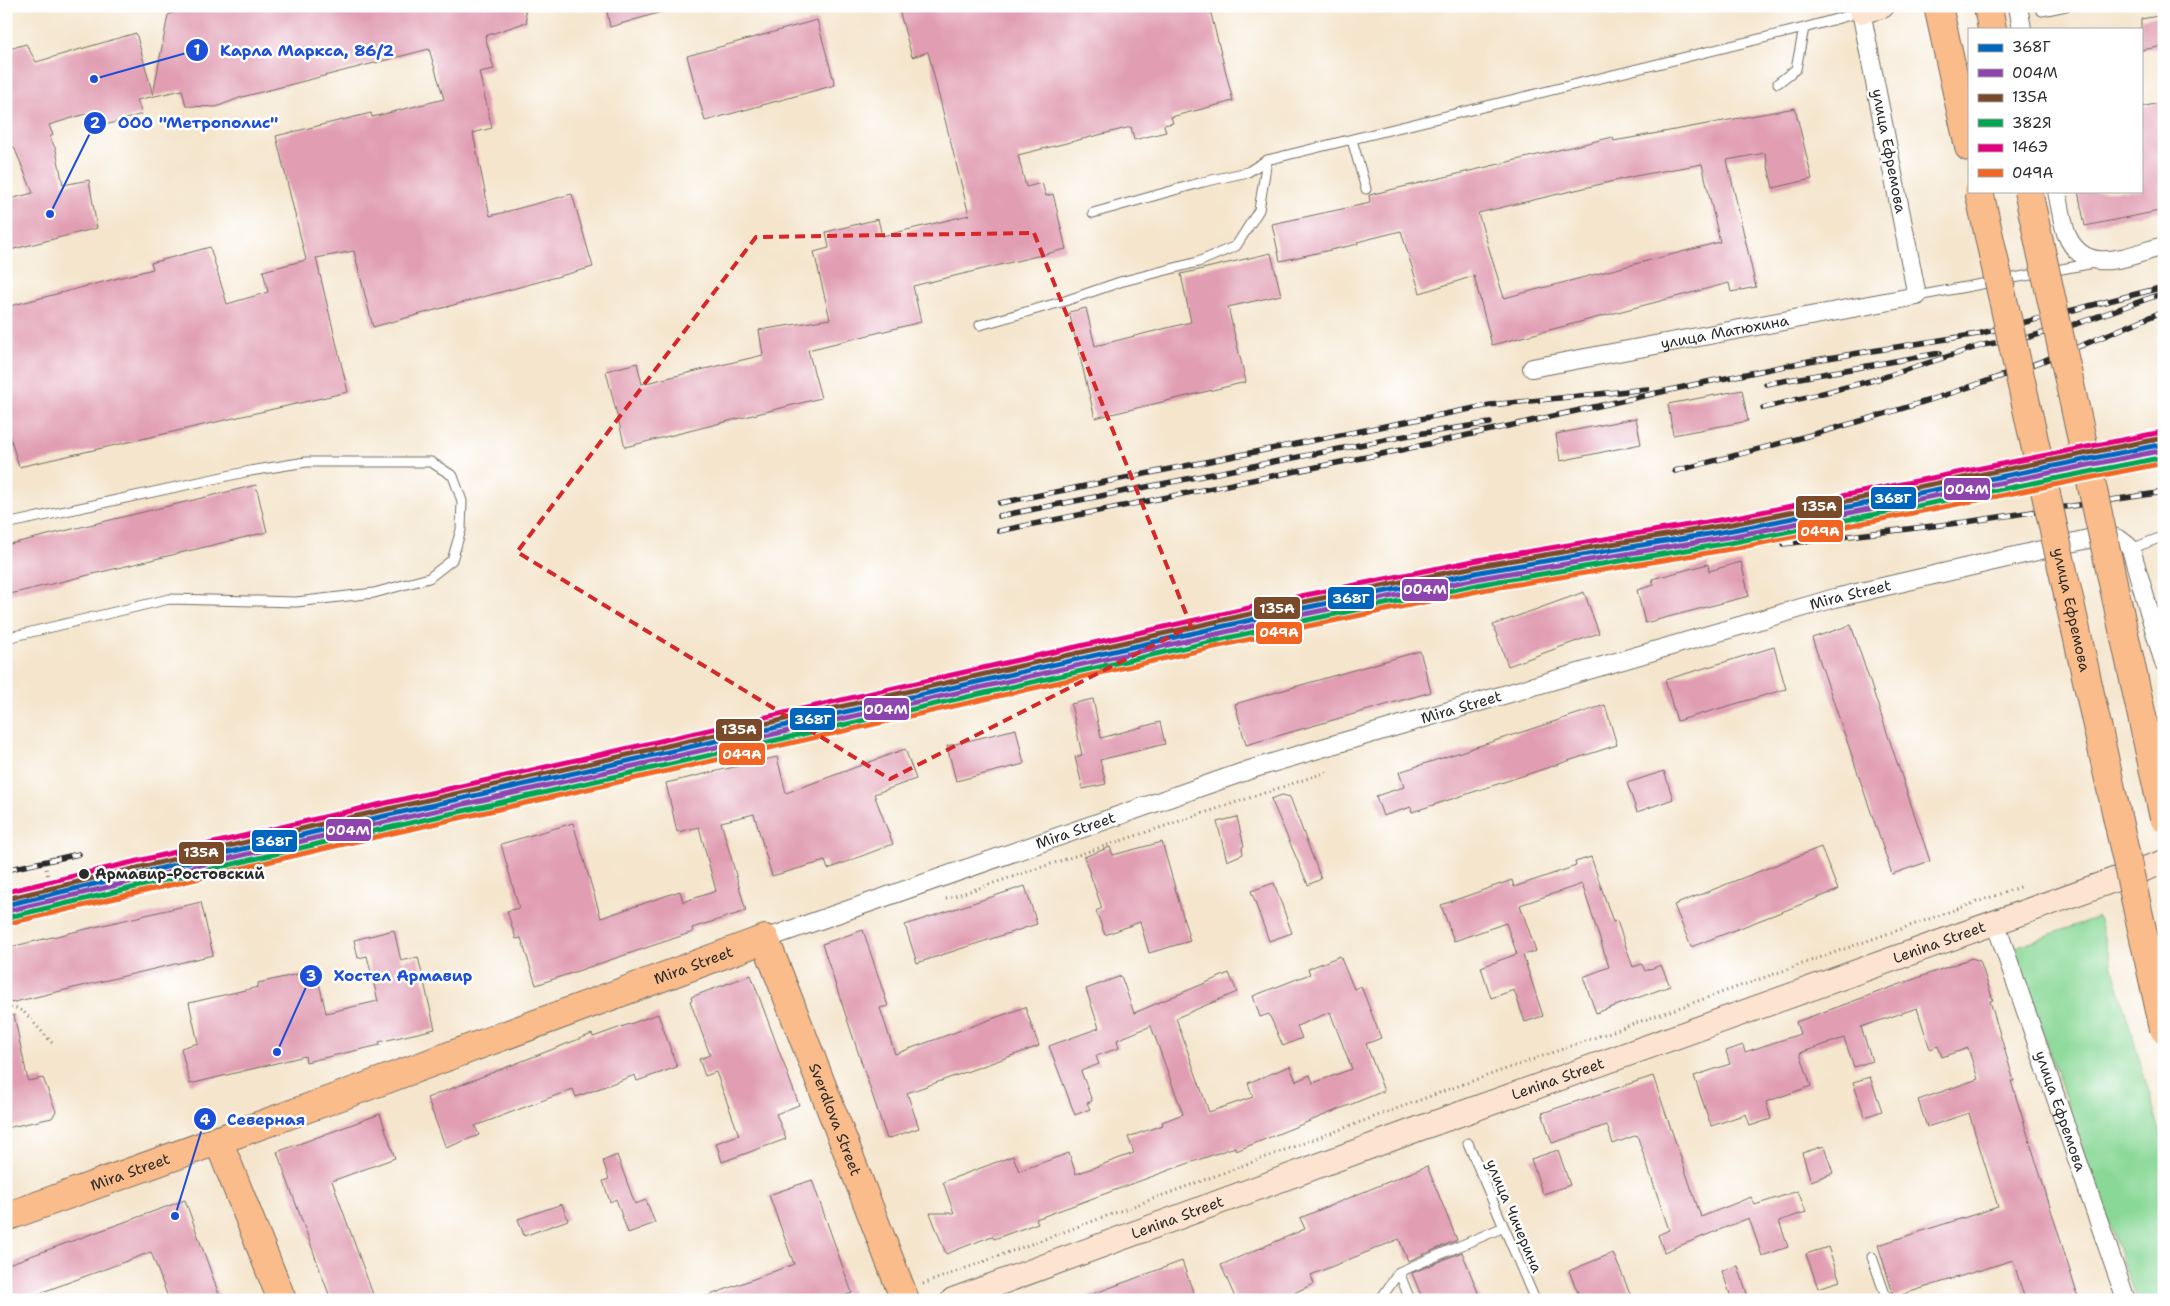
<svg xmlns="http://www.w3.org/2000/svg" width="2170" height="1306" font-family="'Shantell Sans',sans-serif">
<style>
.green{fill:#89d896;stroke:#5a8260}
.building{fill:#e19eb3;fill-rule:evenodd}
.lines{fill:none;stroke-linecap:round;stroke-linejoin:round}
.lane-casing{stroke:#716c63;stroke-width:11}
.street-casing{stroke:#716c63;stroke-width:20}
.secondary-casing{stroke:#716c63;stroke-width:26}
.primary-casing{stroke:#716c63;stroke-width:30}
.path{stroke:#716c63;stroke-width:3;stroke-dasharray:1 4;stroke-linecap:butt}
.lane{stroke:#fff;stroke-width:9}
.street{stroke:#fff;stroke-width:18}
.secondary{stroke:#fde4d1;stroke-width:24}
.primary{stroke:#fabc8b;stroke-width:28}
.rail-casing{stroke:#2b2b2b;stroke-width:5.5}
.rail{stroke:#fff;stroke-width:4;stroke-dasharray:11;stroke-linecap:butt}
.primary-bridge-casing{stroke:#716c63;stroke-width:30;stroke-linecap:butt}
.primary-bridge{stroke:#fabc8b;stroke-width:28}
.rail-1-casing{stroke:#fff;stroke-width:9}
.rail-2-casing{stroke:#fff;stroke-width:9}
.rail-3-casing{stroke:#fff;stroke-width:9}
.rail-4-casing{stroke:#fff;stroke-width:9}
.rail-5-casing{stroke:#fff;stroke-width:9}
.rail-6-casing{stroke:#fff;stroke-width:9}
.rail-1{stroke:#0065bd;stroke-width:5}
.rail-2{stroke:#8e44ad;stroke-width:5}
.rail-3{stroke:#7a4b2a;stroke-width:5}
.rail-4{stroke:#00a651;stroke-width:5}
.rail-5{stroke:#e5007d;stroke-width:5}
.rail-6{stroke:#f26522;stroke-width:5}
.marked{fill:none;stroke:#d62828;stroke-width:4;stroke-dasharray:10 6;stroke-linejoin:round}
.stop-dot{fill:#2b2b2b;stroke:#fff;stroke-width:2}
.labels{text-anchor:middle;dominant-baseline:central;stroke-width:5;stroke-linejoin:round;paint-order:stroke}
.street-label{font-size:15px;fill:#2b2b2b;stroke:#fff}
.stop-label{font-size:15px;font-weight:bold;fill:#2b2b2b;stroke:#fff;text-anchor:start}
.leader{fill:none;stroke:#1d4ed8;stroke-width:2}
.callout-dot{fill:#1d4ed8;stroke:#fff;stroke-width:2}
.mark-label{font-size:15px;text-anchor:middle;font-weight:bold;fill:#fff}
.callout-label{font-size:16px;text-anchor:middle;font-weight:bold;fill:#1d4ed8;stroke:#fff;stroke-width:5;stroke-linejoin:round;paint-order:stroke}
.line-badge{stroke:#fff;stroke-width:2}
.badge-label{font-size:14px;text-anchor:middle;font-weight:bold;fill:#fff}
</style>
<rect width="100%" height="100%" fill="#fff"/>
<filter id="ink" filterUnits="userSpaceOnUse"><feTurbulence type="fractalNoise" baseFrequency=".02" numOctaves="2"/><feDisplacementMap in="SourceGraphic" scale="10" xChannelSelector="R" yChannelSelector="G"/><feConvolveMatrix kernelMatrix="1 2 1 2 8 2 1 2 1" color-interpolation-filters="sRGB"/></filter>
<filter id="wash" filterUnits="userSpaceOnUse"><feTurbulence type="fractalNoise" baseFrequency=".0096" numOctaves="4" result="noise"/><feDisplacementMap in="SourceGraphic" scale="20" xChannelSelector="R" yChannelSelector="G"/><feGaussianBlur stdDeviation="1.12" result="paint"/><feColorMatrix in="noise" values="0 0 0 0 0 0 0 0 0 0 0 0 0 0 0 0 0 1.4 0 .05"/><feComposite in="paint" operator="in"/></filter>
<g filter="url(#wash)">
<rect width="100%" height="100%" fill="#f4e5cc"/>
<path class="green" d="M 2098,917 L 2164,1145 L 2164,1300 L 2136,1300 L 2013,948 Z"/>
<g id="blocks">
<path class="building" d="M 195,6 L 524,6 L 527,22 L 485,36 L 494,69 L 479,72 L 492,128 L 473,133 L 490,216 L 572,194 L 593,267 L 373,327 L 354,251 L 316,258 L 348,392 L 19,467 L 6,423 L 6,307 L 153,269 L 151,263 L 210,247 L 227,304 L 268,292 L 263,271 L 306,260 L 276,136 L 371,113 L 372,117 L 444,99 L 429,49 L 242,97 L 216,107 L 186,106 L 182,90 L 137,100 L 142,114 L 96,128 L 92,112 L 49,125 L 53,135 L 50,137 L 56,150 L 63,185 L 89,180 L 97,228 L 6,251 L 6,200 L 33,193 L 14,147 L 6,149 L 6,50 L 26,44 L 36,62 L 136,33 L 153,95 L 168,15 Z
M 606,6 L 664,6 L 665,11 L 610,27 Z
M 898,6 L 1209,6 L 1233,101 L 1171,117 L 1173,123 L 1164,125 L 1166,132 L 1134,140 L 1131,127 L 1018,155 L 1026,187 L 1042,183 L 1046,196 L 1053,194 L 1066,249 L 913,286 L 921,322 L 808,350 L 821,398 L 625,447 L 606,371 L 637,363 L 642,384 L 763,355 L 759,330 L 830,319 L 814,252 L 829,248 L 826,232 L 878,219 L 882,236 L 969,215 L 928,52 L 912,57 Z
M 2164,15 L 2164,46 L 2141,50 L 2141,19 Z
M 817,20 L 835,85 L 705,121 L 687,56 Z
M 2164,102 L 2164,210 L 2085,226 L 2078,191 L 2141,191 L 2141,107 Z
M 1795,108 L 1812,179 L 1773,188 L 1765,153 L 1727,160 L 1756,287 L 1731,292 L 1729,283 L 1492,345 L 1474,276 L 1420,293 L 1401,231 L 1357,242 L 1358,244 L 1280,261 L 1272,224 L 1370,203 L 1369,195 L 1613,137 L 1614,141 ZM 1702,164 L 1720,242 L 1504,298 L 1478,213 L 1635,176 Z
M 1271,253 L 1281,295 L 1228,307 L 1246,382 L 1095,418 L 1069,312 L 1086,308 L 1095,346 L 1191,322 L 1181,274 Z
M 1742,390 L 1748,421 L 1673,435 L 1668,404 Z
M 1636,418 L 1641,444 L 1560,461 L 1556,434 Z
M 256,485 L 267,532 L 6,595 L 6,545 Z
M 1741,562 L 1749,596 L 1645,623 L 1637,590 L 1654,585 L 1652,579 L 1708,564 L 1709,571 Z
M 1584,592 L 1599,633 L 1508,666 L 1493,625 Z
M 1851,625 L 1930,861 L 1892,874 L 1812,638 Z
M 1774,647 L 1786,689 L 1677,721 L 1665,680 Z
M 1420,651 L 1431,692 L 1246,745 L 1235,704 Z
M 1093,699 L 1101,738 L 1160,722 L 1165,744 L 1100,760 L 1106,784 L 1083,789 L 1075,757 L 1082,755 L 1071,704 Z
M 1605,705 L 1617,745 L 1412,812 L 1411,807 L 1383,816 L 1376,796 L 1404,787 L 1399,772 Z
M 1016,729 L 1024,764 L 956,781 L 947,746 Z
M 905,749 L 916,779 L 874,794 L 893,844 L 828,869 L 825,861 L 772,876 L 754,814 L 721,822 L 746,911 L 692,928 L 693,932 L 536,985 L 521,938 L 516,939 L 507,911 L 519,908 L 501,844 L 573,823 L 601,918 L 680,891 L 683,902 L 716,891 L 699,827 L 677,832 L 666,783 L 777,757 L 786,793 Z
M 1664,771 L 1673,799 L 1637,812 L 1627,783 Z
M 1282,795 L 1290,797 L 1321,879 L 1308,885 L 1271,799 Z
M 1237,817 L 1244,846 L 1242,847 L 1243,854 L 1227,861 L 1217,822 Z
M 1162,842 L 1190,941 L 1149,953 L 1140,922 L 1105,935 L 1096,911 L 1102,908 L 1084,857 L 1110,847 L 1113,855 Z
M 1821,847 L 1838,890 L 1691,947 L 1674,905 Z
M 1591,857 L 1613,922 L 1617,921 L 1633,967 L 1642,964 L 1645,971 L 1661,965 L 1670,986 L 1596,1013 L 1583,977 L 1609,967 L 1582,884 L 1520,905 L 1536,951 L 1523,955 L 1543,1016 L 1525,1022 L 1514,990 L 1491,998 L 1481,967 L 1517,954 L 1506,923 L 1454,941 L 1441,905 L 1512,880 L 1514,887 L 1576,866 L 1575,862 Z
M 1274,883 L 1292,933 L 1269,941 L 1251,891 Z
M 1025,886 L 1037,924 L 917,963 L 905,925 Z
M 201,902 L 213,955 L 6,1004 L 6,948 Z
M 394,930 L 401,961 L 418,957 L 435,1029 L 379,1042 L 380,1045 L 319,1059 L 306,1062 L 305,1056 L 190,1084 L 181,1048 L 198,1043 L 189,1003 L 258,987 L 258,983 L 316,970 L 326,1013 L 378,1001 L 367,956 L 358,958 L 354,940 Z
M 863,930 L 888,1006 L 880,1008 L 895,1054 L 1025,1007 L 1039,1046 L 907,1093 L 919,1128 L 887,1139 L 822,944 Z
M 1340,956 L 1354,989 L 1361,986 L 1381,1038 L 1366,1044 L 1384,1091 L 1236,1151 L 1235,1147 L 1178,1167 L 1036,1219 L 1038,1223 L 994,1239 L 992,1236 L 946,1254 L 930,1213 L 954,1213 L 943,1182 L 1013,1156 L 1019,1171 L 1069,1153 L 1076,1174 L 1134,1153 L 1128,1137 L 1163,1125 L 1162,1122 L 1183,1114 L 1151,1026 L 1117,1040 L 1119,1048 L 1096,1056 L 1099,1064 L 1081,1071 L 1092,1101 L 1087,1103 L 1090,1109 L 1075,1115 L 1049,1046 L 1099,1028 L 1086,989 L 1121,976 L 1134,1013 L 1229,973 L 1237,992 L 1176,1018 L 1209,1112 L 1253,1097 L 1248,1083 L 1290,1066 L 1296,1081 L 1310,1075 L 1313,1083 L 1352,1069 L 1330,1012 L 1297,1026 L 1302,1038 L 1283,1046 L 1269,1014 L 1260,1017 L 1253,996 L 1310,974 L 1308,969 Z
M 1972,958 L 1980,961 L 1993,1000 L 1990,1001 L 2014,1081 L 2011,1081 L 2079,1300 L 2025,1300 L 2013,1260 L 1894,1297 L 1878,1245 L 1998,1207 L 1969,1113 L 1927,1127 L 1918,1100 L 1978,1079 L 1968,1048 L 1942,1057 L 1938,1046 L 1930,1049 L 1917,1008 L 1861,1027 L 1872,1061 L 1854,1067 L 1844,1038 L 1800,1053 L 1811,1086 L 1766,1102 L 1771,1119 L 1750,1126 L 1746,1114 L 1711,1126 L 1694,1076 L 1730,1064 L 1726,1051 L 1743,1045 L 1745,1052 L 1800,1034 L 1796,1022 Z
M 751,975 L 799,1105 L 776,1114 L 786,1139 L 722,1162 L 716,1143 L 739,1135 L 716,1072 L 705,1076 L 699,1059 L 710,1055 L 690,1001 L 692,1000 L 691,997 Z
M 658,1014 L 677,1067 L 637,1081 L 635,1075 L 576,1097 L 573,1089 L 475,1126 L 479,1135 L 446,1148 L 427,1098 L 592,1034 L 593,1037 Z
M 14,1015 L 28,1081 L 43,1078 L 56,1111 L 52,1118 L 6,1128 L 6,1016 Z
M 1653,1076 L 1701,1217 L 1751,1197 L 1755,1205 L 1798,1191 L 1806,1212 L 1779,1221 L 1788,1247 L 1762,1256 L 1749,1218 L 1664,1252 L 1658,1235 L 1669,1230 L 1637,1135 L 1613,1144 L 1607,1125 L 1552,1143 L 1542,1113 Z
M 1870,1077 L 1882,1111 L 1865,1117 L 1853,1082 Z
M 380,1114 L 395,1158 L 332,1181 L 375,1300 L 331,1300 L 277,1152 Z
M 1824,1146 L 1833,1173 L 1811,1181 L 1802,1153 Z
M 1558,1150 L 1570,1185 L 1543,1194 L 1531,1159 Z
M 617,1155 L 635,1204 L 646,1200 L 655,1223 L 628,1233 L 616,1199 L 610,1202 L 603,1181 L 609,1179 L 603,1161 Z
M 1427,1166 L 1457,1240 L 1408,1261 L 1399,1239 L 1311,1275 L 1314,1284 L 1278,1300 L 1236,1300 L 1221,1265 L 1305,1229 L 1300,1218 Z
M 812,1180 L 852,1293 L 833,1300 L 703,1300 L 702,1298 L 794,1264 L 769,1195 Z
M 185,1200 L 221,1300 L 169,1300 L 151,1252 L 21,1300 L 6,1300 L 6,1265 Z
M 562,1204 L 568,1220 L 524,1236 L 518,1219 Z
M 1828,1247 L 1840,1281 L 1818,1288 L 1806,1254 Z
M 1462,1252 L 1481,1300 L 1423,1300 L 1412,1273 Z
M 1613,1253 L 1633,1300 L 1581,1300 L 1569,1271 Z
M 1182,1261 L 1196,1300 L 1082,1300 L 1082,1298 Z
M 1738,1266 L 1749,1300 L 1732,1300 L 1722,1271 Z"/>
</g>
</g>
<g filter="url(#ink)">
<use href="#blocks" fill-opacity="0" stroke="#716c63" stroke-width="1"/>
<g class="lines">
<defs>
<path id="lane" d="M 2038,6 L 2042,11 L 2066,6
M 1778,83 L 1796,69 L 1804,28
M 1352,140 L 1366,189
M 1093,213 L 1203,182 L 1248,172 L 1267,160 L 1804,28 L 1861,12
M 1917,296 L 2094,263
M 980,325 L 1065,301 L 1120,282 L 1198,262 L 1236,246 L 1259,210 L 1267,160
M 6,524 L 250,471 L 306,462 L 431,462 L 453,476 L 462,501 L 461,530 L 452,560 L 429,578 L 374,593 L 296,602 L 169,599 L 6,638
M 2131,549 L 2164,536
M 1468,1143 L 1535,1300
M 1872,1257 L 1887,1300
M 1380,1300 L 1399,1272
M 1410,1300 L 1399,1272 L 1504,1227"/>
<g id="street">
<path d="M 2018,6 L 2022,29"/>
<path d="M 2057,191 C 2060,205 2062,220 2066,233 C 2084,279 2129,255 2164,246"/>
<path id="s1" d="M 1532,368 L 1917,296 L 1860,6"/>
<path id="s2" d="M 1995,922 L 2126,1300"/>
<path id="s3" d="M 765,939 L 1252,769 L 1322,748 L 1835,598 L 2105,535 C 2117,537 2123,541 2131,549 L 2164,663"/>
</g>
<g id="secondary">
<path d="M 1861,11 L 1882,6"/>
<path id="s4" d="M 953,1300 L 1418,1129 L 2164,862"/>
</g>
<g id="primary">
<path d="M 1938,6 L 1969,147"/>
<path d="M 1988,6 L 1992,29"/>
<path d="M 218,1140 L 282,1300"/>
<path id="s5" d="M 6,1217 L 341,1096 L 765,939 L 905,1300"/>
</g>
</defs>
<use href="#lane" class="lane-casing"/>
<use href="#street" class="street-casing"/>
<use href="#secondary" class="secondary-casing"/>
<use href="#primary" class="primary-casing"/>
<path class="path" d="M 6,10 L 20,6
M 46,869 L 51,888
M 6,889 L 48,879
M 946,899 L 1330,771
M 6,1009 L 14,1007 L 24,1012 L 54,1045
M 923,1284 L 1447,1090 L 2022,886"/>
<use href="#lane" class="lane"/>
<use href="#street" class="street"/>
<use href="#secondary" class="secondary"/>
<use href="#primary" class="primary"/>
<defs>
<path id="rail" d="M 1766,384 L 1940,353
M 1763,408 L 1878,379 L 1983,345 L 2029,337 L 2076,324 L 2164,293
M 1675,471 C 1779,444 1883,417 1984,382 C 2045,362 2104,336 2164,311
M 1000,503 L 1490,405 L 1647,389
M 999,516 L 1410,435 L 1490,423
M 999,531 L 1401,450 L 1697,384 L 1809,361 L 1978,334 L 2164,287
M 1783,544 L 1966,522 L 2164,492
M 6,870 L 79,854"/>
</defs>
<use href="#rail" class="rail-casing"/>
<use href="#rail" class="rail"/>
<defs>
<g id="primary-bridge">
<path id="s6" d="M 1979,191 L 2164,1029"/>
<path d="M 2028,191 L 2164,818"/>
</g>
</defs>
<use href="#primary-bridge" class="primary-bridge-casing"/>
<use href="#primary-bridge" class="primary-bridge"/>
<defs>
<path id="rail-1" d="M 6,905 L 327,829 L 1304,608 L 1485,571 L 1733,530 L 2164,444"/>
<path id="rail-2" d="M 7,911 L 328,835 L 1305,614 L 1486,577 L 1734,536 L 2164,450"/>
<path id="rail-3" d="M 6,899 L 326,823 L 1303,602 L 1484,565 L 1732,524 L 2163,438"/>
<path id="rail-4" d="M 9,917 L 330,841 L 1307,620 L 1487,583 L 1735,542 L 2164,457"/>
<path id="rail-5" d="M 6,892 L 324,817 L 1301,596 L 1483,559 L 1731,518 L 2162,432"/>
<path id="rail-6" d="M 10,923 L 331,847 L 1308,626 L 1488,589 L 1737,548 L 2164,463"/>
</defs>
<use href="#rail-1" class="rail-1-casing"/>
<use href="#rail-2" class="rail-2-casing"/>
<use href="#rail-3" class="rail-3-casing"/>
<use href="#rail-4" class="rail-4-casing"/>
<use href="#rail-5" class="rail-5-casing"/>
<use href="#rail-6" class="rail-6-casing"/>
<use href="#rail-1" class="rail-1"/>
<use href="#rail-2" class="rail-2"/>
<use href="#rail-3" class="rail-3"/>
<use href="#rail-4" class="rail-4"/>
<use href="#rail-5" class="rail-5"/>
<use href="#rail-6" class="rail-6"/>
</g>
</g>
<path class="marked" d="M 1034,233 L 1191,626 L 890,779 L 517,552 L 756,237 Z"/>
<circle class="stop-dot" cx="84" cy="874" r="6"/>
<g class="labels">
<g class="street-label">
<text transform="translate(1889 151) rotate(79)">улица Ефремова</text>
<text stroke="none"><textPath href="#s1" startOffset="196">улица Матюхина</textPath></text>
<text stroke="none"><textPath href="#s3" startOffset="1139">Mira Street</textPath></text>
<text stroke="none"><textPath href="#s6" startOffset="429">улица Ефремова</textPath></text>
<text stroke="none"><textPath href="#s3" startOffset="734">Mira Street</textPath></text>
<text stroke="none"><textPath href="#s3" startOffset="329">Mira Street</textPath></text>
<text stroke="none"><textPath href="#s4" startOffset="1049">Lenina Street</textPath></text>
<text stroke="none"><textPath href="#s5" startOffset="732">Mira Street</textPath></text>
<text stroke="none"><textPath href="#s4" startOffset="644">Lenina Street</textPath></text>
<text stroke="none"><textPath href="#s2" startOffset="200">улица Ефремова</textPath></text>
<text stroke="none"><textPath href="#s5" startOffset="1002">Sverdlova Street</textPath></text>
<text stroke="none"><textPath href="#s5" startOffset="132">Mira Street</textPath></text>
<text transform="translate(1514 1216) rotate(67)">улица Чичерина</text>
<text stroke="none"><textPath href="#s4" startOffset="239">Lenina Street</textPath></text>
</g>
<g class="stop-label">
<text x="95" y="874">Армавир-Ростовский</text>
</g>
</g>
<path class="leader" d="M94 79L197 50M50 214L95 123M277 1052L311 976M175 1216L205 1119"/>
<g class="callout-dot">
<circle cx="94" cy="79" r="5"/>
<circle cx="50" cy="214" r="5"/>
<circle cx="277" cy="1052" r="5"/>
<circle cx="175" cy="1216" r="5"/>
<circle cx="197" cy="50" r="12"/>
<circle cx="95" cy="123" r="12"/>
<circle cx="311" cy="976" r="12"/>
<circle cx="205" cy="1119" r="12"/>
</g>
<g class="mark-label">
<text x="197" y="55">1</text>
<text x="95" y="128">2</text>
<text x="311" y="981">3</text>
<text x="205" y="1125">4</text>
</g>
<g class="callout-label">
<text x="307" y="56">Карла Маркса, 86/2</text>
<text x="198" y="128">ООО "Метрополис"</text>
<text x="403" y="981">Хостел Армавир</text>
<text x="266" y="1125">Северная</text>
</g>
<g class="line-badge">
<rect x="1943" y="477" width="48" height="24" rx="5" fill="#8e44ad"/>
<rect x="1870" y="486" width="47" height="24" rx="5" fill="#0065bd"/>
<rect x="1795" y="495" width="48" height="24" rx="5" fill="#7a4b2a"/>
<rect x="1797" y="519" width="47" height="24" rx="5" fill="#f26522"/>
<rect x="1401" y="578" width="48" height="24" rx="5" fill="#8e44ad"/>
<rect x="1327" y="586" width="48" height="24" rx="5" fill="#0065bd"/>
<rect x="1253" y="596" width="48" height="24" rx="5" fill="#7a4b2a"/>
<rect x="1255" y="621" width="48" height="24" rx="5" fill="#f26522"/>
<rect x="863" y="697" width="47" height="24" rx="5" fill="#8e44ad"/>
<rect x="789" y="707" width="47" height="24" rx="5" fill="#0065bd"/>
<rect x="715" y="718" width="48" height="24" rx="5" fill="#7a4b2a"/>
<rect x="718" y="742" width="48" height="24" rx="5" fill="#f26522"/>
<rect x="325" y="818" width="47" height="24" rx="5" fill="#8e44ad"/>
<rect x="251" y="829" width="47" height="24" rx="5" fill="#0065bd"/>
<rect x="178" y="841" width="47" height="24" rx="5" fill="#7a4b2a"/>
</g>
<g class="badge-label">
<text x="1967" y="494">004М</text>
<text x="1893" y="503">368Г</text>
<text x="1819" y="511">135А</text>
<text x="1820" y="536">049А</text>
<text x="1425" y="594">004М</text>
<text x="1351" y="603">368Г</text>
<text x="1277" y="613">135А</text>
<text x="1279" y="637">049А</text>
<text x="886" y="714">004М</text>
<text x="813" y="724">368Г</text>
<text x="739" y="734">135А</text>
<text x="742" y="759">049А</text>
<text x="348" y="835">004М</text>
<text x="274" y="846">368Г</text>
<text x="201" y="857">135А</text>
</g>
<rect width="2170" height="1306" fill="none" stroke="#fff" stroke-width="25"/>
<rect x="1968" y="28" width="175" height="165" fill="#ffffff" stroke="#aaaaaa"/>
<rect x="1978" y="44" width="25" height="8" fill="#0065bd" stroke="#aaaaaa"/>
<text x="2012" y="52" font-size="15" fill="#2b2b2b">368Г</text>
<rect x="1978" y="69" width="25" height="8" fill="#8e44ad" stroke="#aaaaaa"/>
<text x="2012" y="78" font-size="15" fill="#2b2b2b">004М</text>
<rect x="1978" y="94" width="25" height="8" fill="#7a4b2a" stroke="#aaaaaa"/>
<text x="2012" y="102" font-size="15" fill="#2b2b2b">135А</text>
<rect x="1978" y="119" width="25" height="8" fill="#00a651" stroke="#aaaaaa"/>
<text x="2012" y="128" font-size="15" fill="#2b2b2b">382Я</text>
<rect x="1978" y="144" width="25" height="8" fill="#e5007d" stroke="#aaaaaa"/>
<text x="2012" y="152" font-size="15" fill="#2b2b2b">146Э</text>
<rect x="1978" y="169" width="25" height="8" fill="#f26522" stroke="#aaaaaa"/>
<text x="2012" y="178" font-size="15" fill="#2b2b2b">049А</text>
</svg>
